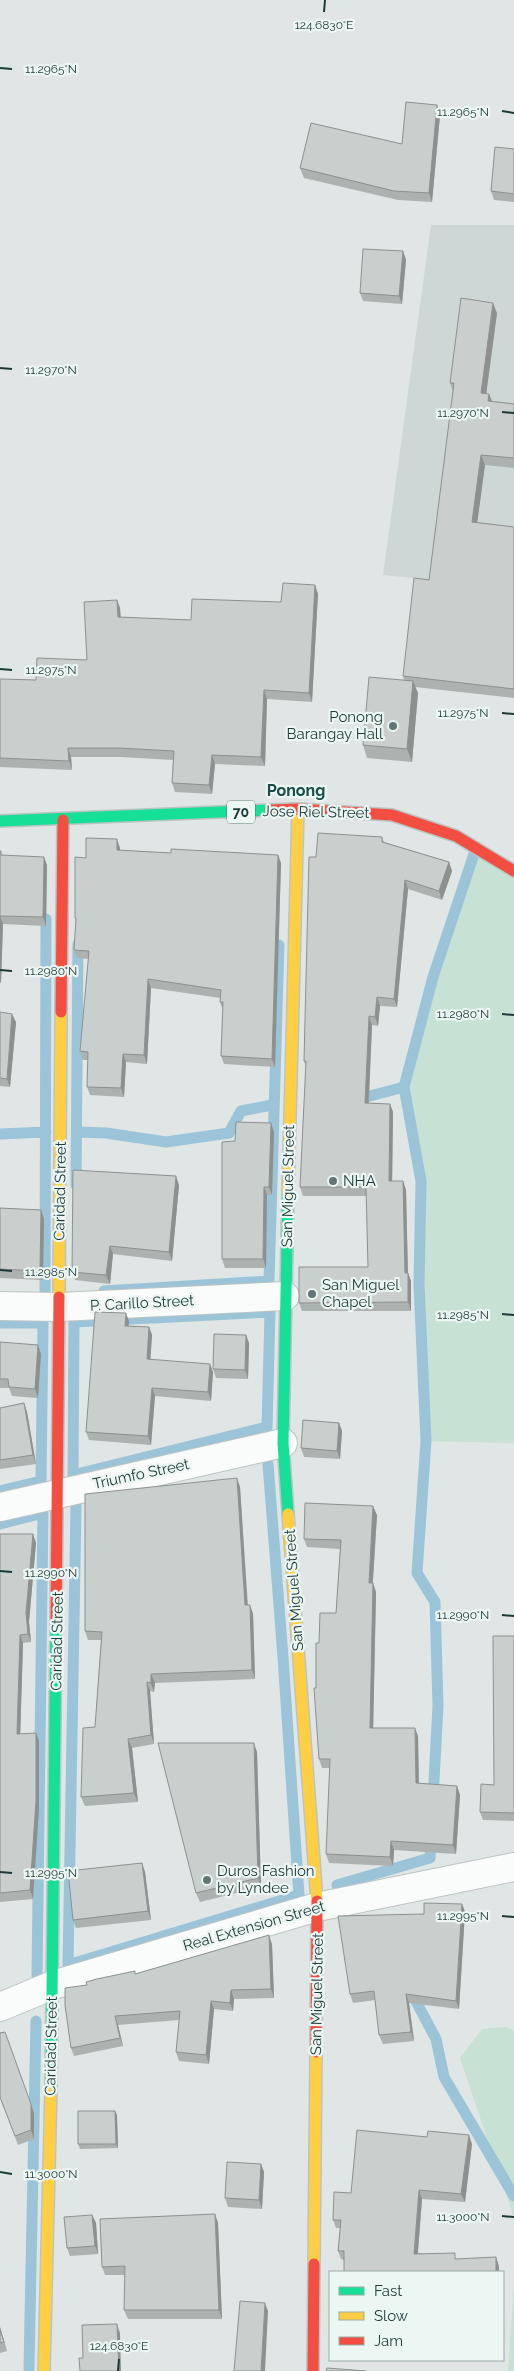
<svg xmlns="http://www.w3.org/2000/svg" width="514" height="2371" font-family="Raleway,sans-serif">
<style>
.built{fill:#cdd8d6}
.green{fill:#c7e1d4}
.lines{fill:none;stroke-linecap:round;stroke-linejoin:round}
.stream{stroke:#9bc4d9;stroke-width:11}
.street-casing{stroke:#bdc3c2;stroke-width:30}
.fast-casing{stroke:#bcc4c3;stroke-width:14}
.slow-casing{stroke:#bcc4c3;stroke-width:14}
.jam-casing{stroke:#bcc4c3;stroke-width:14}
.street{stroke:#fafbfb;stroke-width:28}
.fast{stroke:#16e098;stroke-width:11}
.slow{stroke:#ffcf43;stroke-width:11}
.jam{stroke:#f24e42;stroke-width:11}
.wall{fill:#acb2b0}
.shaded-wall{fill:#8c9190}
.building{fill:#c8cfcd;stroke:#8c9190}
.ticks{fill:none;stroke:#1d3a38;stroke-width:2}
.poi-dot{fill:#617675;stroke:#ecf6f3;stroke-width:2}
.labels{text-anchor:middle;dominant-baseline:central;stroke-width:4.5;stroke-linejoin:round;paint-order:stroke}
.shield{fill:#ecf6f3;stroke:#5b7270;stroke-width:1}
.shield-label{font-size:14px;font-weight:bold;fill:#1d3a38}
.poi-label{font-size:15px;fill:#1d3a38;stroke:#ecf6f3;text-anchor:start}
.street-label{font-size:15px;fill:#1d3a38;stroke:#ecf6f3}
.neighbourhood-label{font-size:16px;font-weight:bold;fill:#184d4a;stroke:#ecf6f3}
.ticks-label{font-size:12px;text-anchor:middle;fill:#1d3a38;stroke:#ecf6f3;stroke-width:4.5;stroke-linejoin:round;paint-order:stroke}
</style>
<rect width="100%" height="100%" fill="#e0e6e5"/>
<path class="built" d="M 431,225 L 514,225 L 514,589 L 383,575 Z"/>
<path class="green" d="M 476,848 L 514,871 L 514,1443 L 426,1441 L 419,1284 L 421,1181 L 404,1087 L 433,977 Z
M 506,2027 L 514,2031 L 514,2218 L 460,2058 L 482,2029 Z
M 514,2286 L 514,2371 L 508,2371 Z"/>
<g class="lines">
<path class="stream" d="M 354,1096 L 370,1096 L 404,1087
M 77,1132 L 106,1133 L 166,1142 L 229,1133 L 241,1111 L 272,1105
M 0,1134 L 46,1132
M 76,1185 L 78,944
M 45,1291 L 46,919
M 104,1291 L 269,1281 L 279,945
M 270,1312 L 267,1427 L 73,1475 L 74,1322 Z
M 0,1323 L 43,1323 L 41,1481 L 0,1491
M 76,1506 L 68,1965 L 299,1895 L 283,1657 L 268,1464
M 0,1524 L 43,1513 L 37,1975
M 433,1799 L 438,1706 L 435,1602 L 417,1573 L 426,1441 L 419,1284 L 421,1181 L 404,1087 L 433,977 L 476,848
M 337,1885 L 430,1858 L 431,1837
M 411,1992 L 436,2039 L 444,2077 L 514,2196
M 29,2369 L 36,2021"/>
<defs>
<path id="street" d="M 0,1306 L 59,1307 L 285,1296
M 0,1507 L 283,1443
M 0,2007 L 53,1985 L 317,1907 L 514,1867"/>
<path id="fast" d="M 0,821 L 270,810
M 288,1194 L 283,1443 L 288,1514
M 51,2088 L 56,1623"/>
<path id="slow" d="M 288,1194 L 298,809
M 59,1297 L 61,1012
M 288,1514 L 317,1901
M 314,2264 L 316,2052
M 44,2371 L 51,2088"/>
<path id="jam" d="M 270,810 L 298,809 L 392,815 L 456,836 L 514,871
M 61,1012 L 63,820
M 56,1623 L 59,1297
M 316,2052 L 317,1901
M 313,2371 L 314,2264"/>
</defs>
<use href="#street" class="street-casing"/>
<use href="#fast" class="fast-casing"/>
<use href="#slow" class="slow-casing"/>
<use href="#jam" class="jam-casing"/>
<use href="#street" class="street"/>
<use href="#fast" class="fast"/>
<use href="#slow" class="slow"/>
<use href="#jam" class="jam"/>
</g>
<path class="wall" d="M 437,105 L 440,115 L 432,202 L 398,200 L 304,178 L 300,168 L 402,144 Z
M 514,149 L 514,202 L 494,200 L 491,191 Z
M 403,251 L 406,260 L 402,304 L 363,301 L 360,293 Z
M 497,313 L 486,394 L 489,394 L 492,401 L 514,404 L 514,468 L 485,465 L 477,522 L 514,527 L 514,698 L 415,687 L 418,693 L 412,762 L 367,758 L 363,745 L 404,680 L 403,676 L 429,580 L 453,392 L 450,383 Z
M 315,585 L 318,594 L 312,702 L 267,699 L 265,766 L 215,764 L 212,794 L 175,792 L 172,783 L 173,760 L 121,757 L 71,757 L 72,770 L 0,767 L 0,679 L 36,680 L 87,660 L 117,600 L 120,608 L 121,617 L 191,620 L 281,602 Z
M 382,837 L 384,842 L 449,862 L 452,871 L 442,900 L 408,889 L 397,1007 L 380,1006 L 378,1026 L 372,1025 L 369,1104 L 390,1104 L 393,1112 L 392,1181 L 403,1181 L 406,1190 L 408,1273 L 411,1281 L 411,1311 L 302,1311 L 299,1303 L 368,1267 L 367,1196 L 303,1196 L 300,1187 L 306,1067 L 304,1061 L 316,857 Z
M 120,848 L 120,850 L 171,853 L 278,855 L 281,863 L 275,1067 L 224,1064 L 221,1056 L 223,1010 L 220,1002 L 220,998 L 151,988 L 147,1064 L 126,1062 L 124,1097 L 90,1095 L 87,1087 L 88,1060 L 83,1060 L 80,1051 L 89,959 L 77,958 L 74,950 L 76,923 L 75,918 L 86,858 Z
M 0,851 L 1,851 L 2,855 L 47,865 L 46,926 L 3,924 L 1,983 L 0,983 Z
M 0,1012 L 16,1022 L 10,1087 L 0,1086 Z
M 271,1123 L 274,1132 L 272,1195 L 267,1195 L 266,1268 L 225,1268 L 222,1259 L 235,1141 Z
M 179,1185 L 172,1261 L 113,1254 L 110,1284 L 75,1280 L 72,1272 Z
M 0,1208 L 41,1210 L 44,1219 L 43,1278 L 41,1280 L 0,1278 Z
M 129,1321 L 128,1326 L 149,1327 L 152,1335 L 150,1359 L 213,1372 L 211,1401 L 155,1396 L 151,1445 L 89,1440 L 86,1432 Z
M 246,1335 L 249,1343 L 248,1379 L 216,1378 L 213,1369 Z
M 0,1342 L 41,1354 L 38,1398 L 12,1396 L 9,1388 L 0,1388 Z
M 24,1403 L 27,1412 L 36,1464 L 0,1469 L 0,1408 Z
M 339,1423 L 342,1431 L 340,1459 L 304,1457 L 301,1448 Z
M 237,1478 L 240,1487 L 248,1605 L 250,1605 L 253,1614 L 255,1679 L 155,1683 L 154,1692 L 150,1691 L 154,1744 L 132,1748 L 138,1802 L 85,1806 L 81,1797 L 95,1727 L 101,1640 L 88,1640 L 85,1631 Z
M 377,1515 L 373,1583 L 376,1592 L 373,1728 L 418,1736 L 419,1783 L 457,1786 L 460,1795 L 456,1854 L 394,1850 L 393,1866 L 329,1863 L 326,1854 L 330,1768 L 322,1768 L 319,1759 L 316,1688 L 319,1643 L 336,1613 L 340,1549 L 307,1547 L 304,1539 Z
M 0,1534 L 33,1534 L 36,1543 L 29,1622 L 31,1642 L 23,1643 L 20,1734 L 39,1741 L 39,1809 L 33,1899 L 0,1902 Z
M 514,1636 L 514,1821 L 483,1820 L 480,1812 L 494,1785 Z
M 257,1752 L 261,1887 L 200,1902 L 196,1893 Z
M 142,1863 L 145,1872 L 151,1920 L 76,1928 L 73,1920 Z
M 462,1904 L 465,1912 L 459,2009 L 409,2003 L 414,2041 L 383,2044 L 379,2035 L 375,2000 L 353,2003 L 350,1994 L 424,1914 Z
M 272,1944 L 274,1998 L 234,1999 L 233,2011 L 214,2009 L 209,2064 L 179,2061 L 176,2052 L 179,2020 L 118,2025 L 123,2046 L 74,2056 L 71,2048 L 87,1985 Z
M 0,2097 L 34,2113 L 34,2139 L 18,2145 Z
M 115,2111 L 117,2115 L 118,2148 L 80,2149 L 78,2144 Z
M 472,2144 L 465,2202 L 422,2199 L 418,2253 L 457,2259 L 499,2266 L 499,2272 L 344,2272 L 344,2260 L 341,2259 L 338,2251 L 340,2228 L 336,2228 L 333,2220 L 351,2193 Z
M 261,2164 L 264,2172 L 262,2209 L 228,2207 L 225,2198 Z
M 215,2214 L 218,2223 L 222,2319 L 128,2319 L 124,2310 L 125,2275 L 105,2275 L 102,2267 Z
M 92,2215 L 96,2223 L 98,2254 L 70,2256 L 67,2248 Z
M 0,2327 L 7,2351 L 0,2353 Z"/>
<path class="shaded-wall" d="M 437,105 L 440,115 L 432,202 L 429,193 Z
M 403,251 L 406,260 L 402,304 L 399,296 Z
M 493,303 L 497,313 L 485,403 L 481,393 Z
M 489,394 L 493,404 L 488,401 Z
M 481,455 L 485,465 L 476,532 L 472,522 Z
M 315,585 L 318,594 L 312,702 L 309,693 Z
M 117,600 L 120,608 L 121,626 L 118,617 Z
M 413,681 L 418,693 L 412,762 L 407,749 Z
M 264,690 L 267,699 L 265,766 L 261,757 Z
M 68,748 L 71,757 L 72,770 L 69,761 Z
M 212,755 L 215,764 L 212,794 L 209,785 Z
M 117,839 L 120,848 L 120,858 L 117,850 Z
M 278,855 L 281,863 L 275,1067 L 272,1059 Z
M 44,857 L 47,865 L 46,926 L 43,917 Z
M 449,862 L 452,871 L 442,900 L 439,891 Z
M 405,880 L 408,889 L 397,1007 L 394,999 Z
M 0,916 L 3,924 L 1,983 L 0,980 Z
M 148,979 L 151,988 L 147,1064 L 144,1055 Z
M 377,997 L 380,1006 L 378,1026 L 375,1017 Z
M 12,1014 L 16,1022 L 10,1087 L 7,1079 Z
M 369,1016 L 372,1025 L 368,1112 L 365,1103 Z
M 123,1054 L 126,1062 L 124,1097 L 121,1088 Z
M 390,1104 L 393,1112 L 392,1190 L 389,1181 Z
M 271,1123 L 274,1132 L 272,1195 L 269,1187 Z
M 176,1176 L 179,1185 L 172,1261 L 169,1252 Z
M 403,1181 L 406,1190 L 408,1281 L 405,1273 Z
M 264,1187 L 267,1195 L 266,1268 L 263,1259 Z
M 41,1210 L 44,1219 L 43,1278 L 41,1280 L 38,1271 Z
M 110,1246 L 113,1254 L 110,1284 L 106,1275 Z
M 408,1273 L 411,1281 L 411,1311 L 408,1302 Z
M 126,1313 L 129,1321 L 128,1334 L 125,1326 Z
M 149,1327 L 152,1335 L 150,1367 L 147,1359 Z
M 246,1335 L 249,1343 L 248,1379 L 245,1370 Z
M 38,1345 L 41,1354 L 38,1398 L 35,1389 Z
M 210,1364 L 213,1372 L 211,1401 L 208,1392 Z
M 152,1388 L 155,1396 L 151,1445 L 148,1436 Z
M 24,1403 L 27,1412 L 36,1464 L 33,1455 Z
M 339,1423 L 342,1431 L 340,1459 L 337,1451 Z
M 237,1478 L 240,1487 L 248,1614 L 245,1605 Z
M 373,1506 L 377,1515 L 372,1592 L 369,1583 Z
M 33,1534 L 36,1543 L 29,1622 L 31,1642 L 28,1634 L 26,1613 Z
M 373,1583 L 376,1592 L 373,1736 L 370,1728 Z
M 250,1605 L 253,1614 L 255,1679 L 252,1670 Z
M 20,1635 L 23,1643 L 20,1743 L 17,1734 Z
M 151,1674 L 155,1683 L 154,1692 L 151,1683 Z
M 147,1682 L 150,1691 L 154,1744 L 151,1735 Z
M 415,1728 L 418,1736 L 419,1792 L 416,1783 Z
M 36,1733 L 39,1741 L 39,1809 L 33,1899 L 30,1890 Z
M 128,1739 L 132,1748 L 138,1802 L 134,1793 Z
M 254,1743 L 257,1752 L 261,1887 L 258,1878 Z
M 457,1786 L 460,1795 L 456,1854 L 453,1845 Z
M 391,1841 L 394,1850 L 393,1866 L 390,1857 Z
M 142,1863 L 145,1872 L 151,1920 L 148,1911 Z
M 462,1904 L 465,1912 L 459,2009 L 456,2001 Z
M 269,1935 L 272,1944 L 274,1998 L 271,1989 Z
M 231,1990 L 234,1999 L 233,2011 L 230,2003 Z
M 406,1994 L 409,2003 L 414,2041 L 411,2032 Z
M 211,2001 L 214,2009 L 209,2064 L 206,2055 Z
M 115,2016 L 118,2025 L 123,2046 L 120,2038 Z
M 31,2104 L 34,2113 L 34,2139 L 31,2130 Z
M 115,2111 L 117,2115 L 118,2148 L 116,2144 Z
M 469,2135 L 472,2144 L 465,2202 L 461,2194 Z
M 261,2164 L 264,2172 L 262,2209 L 259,2200 Z
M 419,2190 L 422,2199 L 417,2262 L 414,2254 Z
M 215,2214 L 218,2223 L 222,2319 L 219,2310 Z
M 92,2215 L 96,2223 L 98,2254 L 95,2246 Z
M 496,2257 L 499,2266 L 499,2272 L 496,2272 Z
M 265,2303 L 268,2311 L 265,2371 L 261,2371 Z
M 117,2324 L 120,2333 L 121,2371 L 119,2371 Z
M 0,2327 L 7,2351 L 0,2330 Z"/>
<path class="building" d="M 406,102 L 437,105 L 429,193 L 394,191 L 300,168 L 311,123 L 402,144 Z
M 495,147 L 514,149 L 514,194 L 491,191 Z
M 363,249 L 403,251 L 399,296 L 360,293 Z
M 461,298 L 493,303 L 481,393 L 489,394 L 488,401 L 514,404 L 514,458 L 481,455 L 472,522 L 514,527 L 514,689 L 403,676 L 414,578 L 429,580 L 454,383 L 450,383 Z
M 283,583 L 315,585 L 309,693 L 264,690 L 261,757 L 212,755 L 209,785 L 172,783 L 174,751 L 118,748 L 68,748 L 69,761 L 0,758 L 0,679 L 36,680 L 37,658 L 87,660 L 84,602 L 117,600 L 118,617 L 191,620 L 192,599 L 281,602 Z
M 369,677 L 413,681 L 407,749 L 363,745 Z
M 318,833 L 382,837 L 382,842 L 449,862 L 439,891 L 405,880 L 394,999 L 377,997 L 375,1017 L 369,1016 L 365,1103 L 390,1104 L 389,1181 L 403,1181 L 405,1273 L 408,1273 L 408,1302 L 299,1303 L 299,1267 L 368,1267 L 366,1187 L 300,1187 L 306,1061 L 304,1061 L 309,857 L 316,857 Z
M 86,838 L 117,839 L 117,850 L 171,853 L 171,849 L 278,855 L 272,1059 L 221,1056 L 223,1002 L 220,1002 L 221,990 L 148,979 L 144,1055 L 123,1054 L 121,1088 L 87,1087 L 88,1052 L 80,1051 L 89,951 L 74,950 L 76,918 L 75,918 L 75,857 L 86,858 Z
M 0,851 L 1,851 L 1,855 L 44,857 L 43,917 L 0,916 L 0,917 Z
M 0,1012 L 12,1014 L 7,1079 L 0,1078 Z
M 236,1122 L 271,1123 L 269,1187 L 264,1187 L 263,1259 L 222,1259 L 222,1142 L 235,1141 Z
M 73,1170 L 176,1176 L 169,1252 L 110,1246 L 106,1275 L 72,1272 Z
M 0,1208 L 41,1210 L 40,1269 L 38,1271 L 0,1269 Z
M 95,1312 L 126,1313 L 125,1326 L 149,1327 L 147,1359 L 210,1364 L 208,1392 L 152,1388 L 148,1436 L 86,1432 Z
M 214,1334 L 246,1335 L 245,1370 L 213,1369 Z
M 0,1342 L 38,1345 L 35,1389 L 9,1387 L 8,1379 L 0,1379 Z
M 24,1403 L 33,1455 L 0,1460 L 0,1408 Z
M 303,1420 L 339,1423 L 337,1451 L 301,1448 Z
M 237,1478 L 245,1605 L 250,1605 L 252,1670 L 151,1674 L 151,1683 L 147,1682 L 151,1735 L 128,1739 L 134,1793 L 81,1797 L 83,1728 L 95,1727 L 102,1632 L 85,1631 L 85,1494 Z
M 305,1503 L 373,1506 L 369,1583 L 373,1583 L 370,1728 L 415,1728 L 416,1783 L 457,1786 L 453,1845 L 391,1841 L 390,1857 L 326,1854 L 330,1759 L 319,1759 L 314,1688 L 316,1688 L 316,1643 L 319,1643 L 320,1613 L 336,1613 L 341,1540 L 304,1539 Z
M 0,1534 L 33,1534 L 26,1613 L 28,1634 L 20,1635 L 17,1734 L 36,1733 L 36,1801 L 30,1890 L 0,1893 Z
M 493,1636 L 514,1636 L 514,1813 L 480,1812 L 481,1784 L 494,1785 Z
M 158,1743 L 254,1743 L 258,1878 L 196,1893 Z
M 142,1863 L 148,1911 L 73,1920 L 68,1871 Z
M 424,1903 L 462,1904 L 456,2001 L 406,1994 L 411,2032 L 379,2035 L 374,1991 L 350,1994 L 338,1916 L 424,1914 Z
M 269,1935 L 271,1989 L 231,1990 L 230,2003 L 211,2001 L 206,2055 L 176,2052 L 180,2011 L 115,2016 L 120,2038 L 71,2048 L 65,2005 L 65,1988 L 87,1985 L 86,1982 L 97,1979 L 135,1971 L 135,1974 Z
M 5,2032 L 31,2104 L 31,2130 L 15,2136 L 0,2097 L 0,2033 Z
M 78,2111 L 115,2111 L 116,2144 L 78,2144 Z
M 357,2130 L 427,2137 L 428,2131 L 469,2135 L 461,2194 L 419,2190 L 414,2254 L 455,2253 L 455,2259 L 496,2257 L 496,2272 L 344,2272 L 344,2251 L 338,2251 L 341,2220 L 333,2220 L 334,2192 L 351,2193 Z
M 227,2162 L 261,2164 L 259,2200 L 225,2198 Z
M 215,2214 L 219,2310 L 124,2310 L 125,2266 L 102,2267 L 100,2219 Z
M 92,2215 L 95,2246 L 67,2248 L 64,2217 Z
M 240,2301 L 265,2303 L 261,2371 L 234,2371 Z
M 117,2324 L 119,2371 L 80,2371 L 79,2358 L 83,2358 L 82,2325 Z
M 0,2330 L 4,2342 L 0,2343 Z
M 327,2368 L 366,2371 L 326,2371 Z"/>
<path class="ticks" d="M 324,12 L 325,0M 0,68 L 12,69M 502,111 L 514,113M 0,368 L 12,369M 502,412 L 514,413M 0,669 L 12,670M 502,713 L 514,714M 0,970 L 12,971M 502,1014 L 514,1015M 0,1270 L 12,1271M 502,1314 L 514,1315M 0,1571 L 12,1572M 502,1615 L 514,1616M 0,1872 L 12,1873M 502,1916 L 514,1917M 0,2172 L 12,2174M 502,2216 L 514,2217M 118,2371 L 119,2359"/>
<g class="poi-dot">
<circle cx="393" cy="726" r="5"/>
<circle cx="333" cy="1181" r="5"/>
<circle cx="312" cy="1294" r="5"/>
<circle cx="207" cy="1880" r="5"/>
</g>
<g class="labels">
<rect class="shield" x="227" y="800.5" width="28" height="23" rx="4"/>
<g class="shield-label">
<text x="241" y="812">70</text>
</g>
<g class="poi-label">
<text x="383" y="717" text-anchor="end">Ponong<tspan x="383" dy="17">Barangay Hall</tspan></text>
<text x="343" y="1181">NHA</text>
<text x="322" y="1285">San Miguel<tspan x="322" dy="17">Chapel</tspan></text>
<text x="217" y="1871">Duros Fashion<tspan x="217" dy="17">by Lyndee</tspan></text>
</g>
<g class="street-label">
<text transform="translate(316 812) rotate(1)">Jose Riel Street</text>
<text transform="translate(288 1186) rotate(-89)">San Miguel Street</text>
<text transform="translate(60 1191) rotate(-89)">Caridad Street</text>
<text transform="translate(142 1303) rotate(-3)">P. Carillo Street</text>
<text transform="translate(141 1474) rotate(-12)">Triumfo Street</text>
<text transform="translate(294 1590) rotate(-94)">San Miguel Street</text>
<text transform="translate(57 1641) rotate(-89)">Caridad Street</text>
<text transform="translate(254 1926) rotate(-16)">Real Extension Street</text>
<text transform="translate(317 1994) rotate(-89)">San Miguel Street</text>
<text transform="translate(51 2046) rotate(-89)">Caridad Street</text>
</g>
<g class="neighbourhood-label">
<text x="296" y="790">Ponong</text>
</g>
</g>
<g class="ticks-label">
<text x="324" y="29">124.6830°E</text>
<text x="51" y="73">11.2965°N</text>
<text x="463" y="116">11.2965°N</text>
<text x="51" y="374">11.2970°N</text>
<text x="463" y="417">11.2970°N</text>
<text x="51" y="674">11.2975°N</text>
<text x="463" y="717">11.2975°N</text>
<text x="51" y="975">11.2980°N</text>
<text x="463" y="1018">11.2980°N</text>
<text x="51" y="1276">11.2985°N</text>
<text x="463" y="1319">11.2985°N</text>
<text x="51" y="1577">11.2990°N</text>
<text x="463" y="1619">11.2990°N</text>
<text x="51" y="1877">11.2995°N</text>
<text x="463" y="1920">11.2995°N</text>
<text x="51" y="2178">11.3000°N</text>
<text x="463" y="2221">11.3000°N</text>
<text x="119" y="2350">124.6830°E</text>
</g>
<rect x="329" y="2271" width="175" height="90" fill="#ecf6f3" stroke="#99aba8"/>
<rect x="339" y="2287" width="25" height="8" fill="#16e098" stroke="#99aba8"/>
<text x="374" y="2296" font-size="15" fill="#1d3a38">Fast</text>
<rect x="339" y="2312" width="25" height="8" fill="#ffcf43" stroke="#99aba8"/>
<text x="374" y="2321" font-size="15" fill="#1d3a38">Slow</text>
<rect x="339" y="2337" width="25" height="8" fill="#f24e42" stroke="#99aba8"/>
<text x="374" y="2346" font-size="15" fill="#1d3a38">Jam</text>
</svg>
